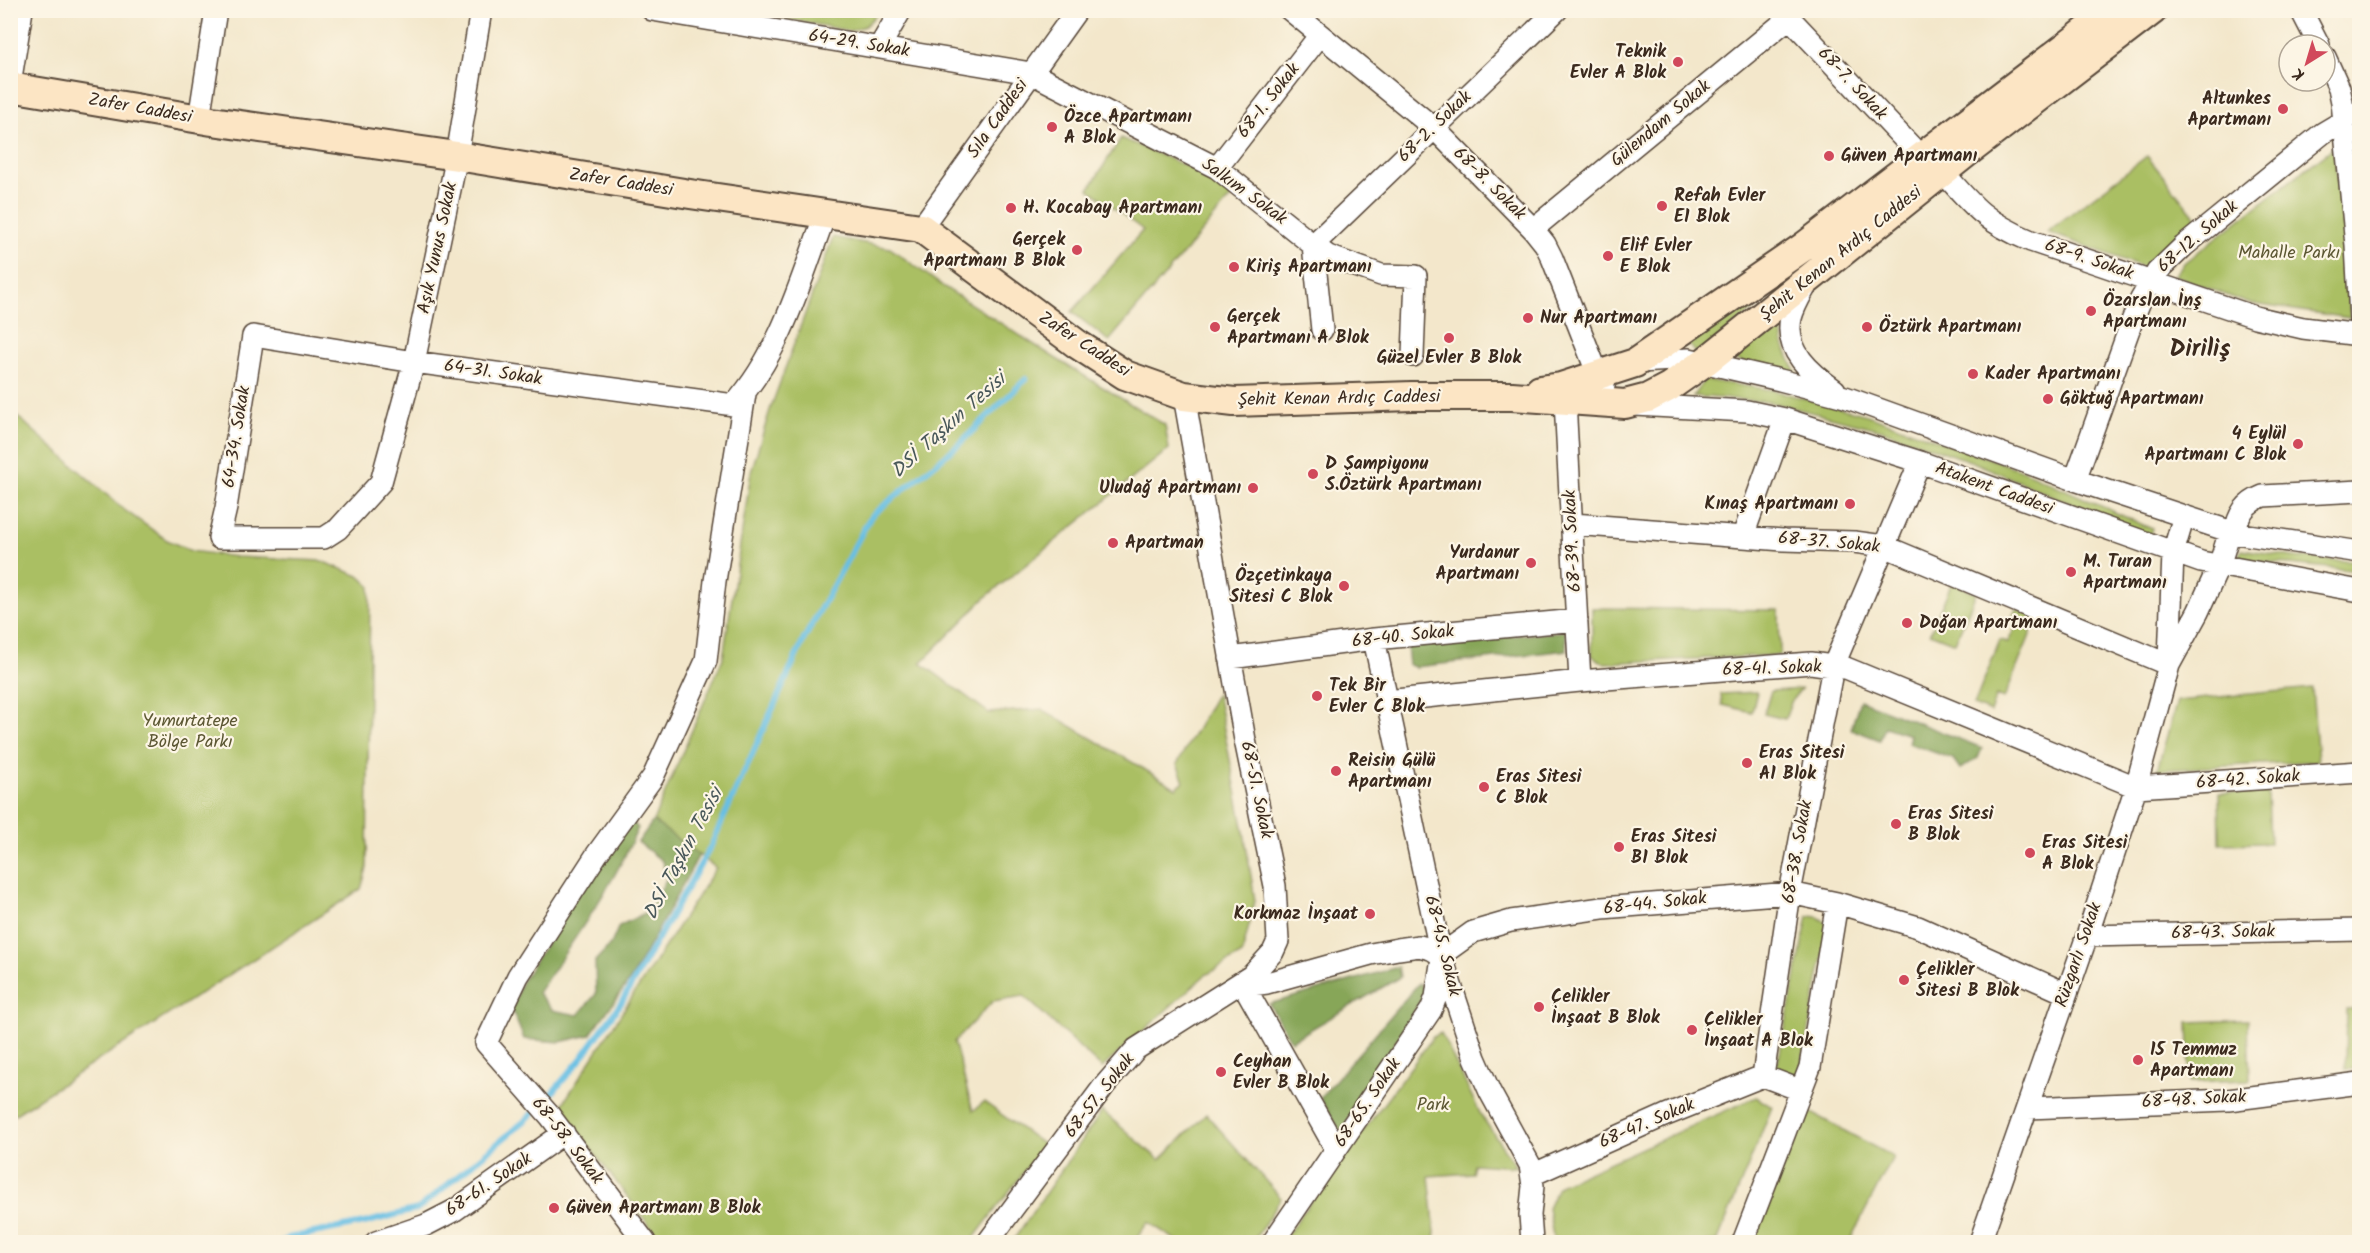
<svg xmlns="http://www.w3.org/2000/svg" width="2370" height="1253" font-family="Kalam,sans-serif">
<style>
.green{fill:#aabf63;stroke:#727440;stroke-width:1.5}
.forest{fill:#87a659;stroke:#61683c;stroke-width:1.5}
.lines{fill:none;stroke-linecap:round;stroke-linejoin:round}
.stream{stroke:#67bfe4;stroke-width:6}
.street-casing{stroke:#574638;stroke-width:24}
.secondary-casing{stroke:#574638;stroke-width:32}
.street{stroke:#fff;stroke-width:21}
.secondary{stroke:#fce5c4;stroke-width:28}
.poi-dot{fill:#d1495b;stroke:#fcf5e5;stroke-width:2}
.labels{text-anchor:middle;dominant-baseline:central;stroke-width:4.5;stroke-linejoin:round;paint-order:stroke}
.street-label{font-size:18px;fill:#3b2a1e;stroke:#fcf5e5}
.poi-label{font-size:18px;font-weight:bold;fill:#3b2a1e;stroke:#fcf5e5;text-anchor:start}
.park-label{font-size:18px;fill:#5c5733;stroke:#fcf5e5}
.water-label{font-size:20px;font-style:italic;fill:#485759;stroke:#fcf5e5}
.district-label{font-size:24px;font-weight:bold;fill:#3b2a1e;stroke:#fcf5e5}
</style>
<rect width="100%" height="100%" fill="#fcf5e5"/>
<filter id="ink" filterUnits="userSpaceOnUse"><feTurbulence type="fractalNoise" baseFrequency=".0167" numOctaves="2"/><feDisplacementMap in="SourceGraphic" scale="12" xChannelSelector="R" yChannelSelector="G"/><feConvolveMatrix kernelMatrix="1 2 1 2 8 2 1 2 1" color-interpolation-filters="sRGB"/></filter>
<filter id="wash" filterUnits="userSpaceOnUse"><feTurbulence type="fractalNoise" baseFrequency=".008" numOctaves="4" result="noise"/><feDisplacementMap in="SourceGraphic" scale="24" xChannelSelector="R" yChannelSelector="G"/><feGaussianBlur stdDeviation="1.35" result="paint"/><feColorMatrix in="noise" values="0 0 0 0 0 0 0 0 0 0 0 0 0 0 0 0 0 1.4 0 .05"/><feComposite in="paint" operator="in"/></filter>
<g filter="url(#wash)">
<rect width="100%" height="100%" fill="#f3e7cb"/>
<path class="green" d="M 746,11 L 880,11 L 865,26 L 850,31 Z
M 1121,138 L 1193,169 L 1233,195 L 1109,341 L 1072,312 L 1143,230 L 1089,189 Z
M 2333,148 L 2344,230 L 2350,318 L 2247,303 L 2174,275 L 2185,262 Z
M 2147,156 L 2199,221 L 2146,268 L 2047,232 Z
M 833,237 L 890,248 L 944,287 L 1055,358 L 1165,425 L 1169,449 L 987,596 L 921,663 L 989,713 L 1042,709 L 1176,788 L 1184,781 L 1177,764 L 1217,693 L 1244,832 L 1255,901 L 1242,954 L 1204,976 L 1102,1068 L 1024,996 L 993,1001 L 954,1042 L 973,1111 L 984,1102 L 1044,1145 L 971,1242 L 662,1242 L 560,1108 L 716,868 L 653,821 L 723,658 L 751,472 L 770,410 Z
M 1763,288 L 1769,297 L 1698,355 L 1688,344 Z
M 1780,315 L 1784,345 L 1799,380 L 1730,358 Z
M 1704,380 L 1772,390 L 1867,415 L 2024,471 L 2152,529 L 2149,537 L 1973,462 L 1882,430 L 1770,402 L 1693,396 Z
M 11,411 L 123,509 L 167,540 L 191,551 L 236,557 L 321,561 L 359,576 L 370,586 L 367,868 L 361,889 L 11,1117 Z
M 2241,549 L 2294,557 L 2359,562 L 2359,571 L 2238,559 Z
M 1952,582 L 1976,593 L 1955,643 L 1930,633 Z
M 1592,608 L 1779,610 L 1780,655 L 1604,663 L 1592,656 Z
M 2016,609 L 2037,618 L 2004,699 L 1996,696 L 1990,712 L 1974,705 L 2000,640 L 2008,642 L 2016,625 L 2010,622 Z
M 2312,688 L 2318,761 L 2157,770 L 2177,701 Z
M 1801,689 L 1792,700 L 1785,719 L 1764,714 L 1771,691 Z
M 1757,692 L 1752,712 L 1722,705 L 1721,694 Z
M 2268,792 L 2270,843 L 2220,844 L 2219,793 Z
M 1808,916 L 1818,917 L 1829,924 L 1800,1075 L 1787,1076 L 1777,1067 Z
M 2346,1009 L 2359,1009 L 2359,1069 L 2345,1069 Z
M 2248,1020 L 2250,1080 L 2190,1082 L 2188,1022 Z
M 1441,1033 L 1481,1115 L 1516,1167 L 1474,1164 L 1472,1173 L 1429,1176 L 1436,1242 L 1282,1242 C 1330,1173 1383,1106 1433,1037 Z
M 1756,1097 L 1772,1107 L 1717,1242 L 1554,1242 L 1548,1208 L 1559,1185 Z
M 1806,1110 L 1893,1157 L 1849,1242 L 1752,1242 Z
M 1102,1111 L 1160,1160 L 1206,1114 L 1281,1198 L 1253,1242 L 1179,1242 L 1148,1222 L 1134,1242 L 1012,1242 Z"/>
<path class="forest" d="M 1565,631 L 1567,650 L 1415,667 L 1409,665 L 1407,646 Z
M 1860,700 L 1982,748 L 1978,758 L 1960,769 L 1953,759 L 1908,743 L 1910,735 L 1885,727 L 1880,740 L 1851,729 Z
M 627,817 L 638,828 C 613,887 573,940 538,993 L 552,1010 L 578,1015 L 596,994 L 595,961 L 611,944 L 619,926 L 649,911 L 667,878 L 662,861 L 638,842 L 653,821 L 699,855 L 632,977 L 590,1035 L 560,1042 L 524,1039 L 512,1010 L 521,983 Z
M 1398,967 L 1400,977 L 1291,1041 L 1269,1004 Z
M 1419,983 L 1426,992 L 1341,1132 L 1320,1098 Z"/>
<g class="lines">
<path class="stream" d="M 282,1242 L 288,1238 L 364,1223 L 418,1209 L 527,1119 L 552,1093 L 581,1059 L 621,1003 L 710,848 L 804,639 L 871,516 L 957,446 L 1026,379"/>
</g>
</g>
<g filter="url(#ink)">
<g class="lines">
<defs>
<path id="street" d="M 481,10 L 457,156 L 414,362 L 381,482 L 338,529 L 324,538 L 219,538 L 226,508 L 253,336 L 414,362 L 734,405 C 781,353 801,279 825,215
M 652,10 L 1031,73 L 1217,168 L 1313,245 L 1322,330
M 1290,10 L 1434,128 L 1533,229 L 1545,244 L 1552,258 L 1598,375 L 1604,386
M 1782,10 L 1922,158
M 2301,10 L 2319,45
M 880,46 L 901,10
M 2325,57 L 2339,88 L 2342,102 L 2356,245 L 2360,318
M 10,84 L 22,10
M 199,119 L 216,10
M 1217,168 L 1320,35
M 1943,172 C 1974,208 1986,222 2031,241 L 2255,317 L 2303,328 L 2360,335
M 921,228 L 1077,10
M 1533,229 L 1789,18
M 1807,284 C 1801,295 1794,306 1791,318 C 1784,351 1811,373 1835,390
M 1413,356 L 1416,276 L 1381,275 L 1328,256 L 1313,245 L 1557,10
M 1640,362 L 1689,359 L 1780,380 L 1845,397 L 2075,480 L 2235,533 L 2360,552
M 1565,401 L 1580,681
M 1635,405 L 1747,411 L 1785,419 L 1920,462 L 2201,562 L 2360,591
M 2075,480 L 2132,321 L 2141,299 L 2157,272 L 2184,246 L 2323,133 L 2360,111
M 1573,524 L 1783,540 L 1854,542 L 1884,546 L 2169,665
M 2235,533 C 2238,514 2245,503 2263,496 L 2360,491
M 1743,536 L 1785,419
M 1374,639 L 1441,955 L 1475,1058 L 1490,1092 L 1530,1165 L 1533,1186 L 1530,1215 L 1532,1242
M 1230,658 L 1374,639 L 1577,620
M 2169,661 L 2173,553 L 2184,516
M 1386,701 L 1580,681 L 1811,663 L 1846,668 L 2136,787 L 2360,772
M 2087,936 L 2360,930
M 1441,955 L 1473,932 L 1511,921 L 1602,908 L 1790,893 L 1837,903 L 1918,927 L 2065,993
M 1242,982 L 1251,985 L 1267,983 L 1371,954 L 1398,949 L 1419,946 L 1431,949 L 1441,955
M 1242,982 L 1336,1149
M 1800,1090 L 1763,1076 L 1790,893 L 1833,667 L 1920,462
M 2028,1108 L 2228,1100 L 2360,1083
M 1532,1175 L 1666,1115 L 1763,1076
M 376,1242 L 426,1225 L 455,1210 L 564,1133
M 645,1242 L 550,1116 L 486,1043 L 518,976 L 597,854 L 653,777 L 706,661 L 715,581 L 745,394
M 988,1242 L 1104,1086 L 1136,1049 L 1251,976 L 1273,952 L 1278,941 L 1275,886 L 1245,740 L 1184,396
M 1273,1242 L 1431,1010 L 1436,997 L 1441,964
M 1743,1242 L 1810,1067 L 1837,903
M 1980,1242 L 2087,936 L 2136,787 L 2169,665 L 2198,612 L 2219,566 L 2230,531"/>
<path id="secondary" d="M 10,87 L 212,121 L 457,156 L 690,194 L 921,228 L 1077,344 L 1125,375 L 1184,396 L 1234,402 L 1412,396 L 1512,396 L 1625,404 L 1648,398 L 1669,387 L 1706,361 L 1966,153 L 2153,10
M 1540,390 L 1561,387 L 1635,363 L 1805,246 L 2114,10"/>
</defs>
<use href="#street" class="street-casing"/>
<use href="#secondary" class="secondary-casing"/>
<use href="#street" class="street"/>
<use href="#secondary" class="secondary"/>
</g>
</g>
<g class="poi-dot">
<circle cx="1678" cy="62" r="6"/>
<circle cx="2283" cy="109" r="6"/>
<circle cx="1052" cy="127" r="6"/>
<circle cx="1829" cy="156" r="6"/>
<circle cx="1662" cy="206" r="6"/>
<circle cx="1011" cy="208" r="6"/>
<circle cx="1077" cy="250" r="6"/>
<circle cx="1608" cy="256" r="6"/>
<circle cx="1234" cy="267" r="6"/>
<circle cx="2091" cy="311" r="6"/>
<circle cx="1528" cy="318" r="6"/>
<circle cx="1215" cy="327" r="6"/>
<circle cx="1867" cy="327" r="6"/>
<circle cx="1449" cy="338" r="6"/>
<circle cx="1973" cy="374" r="6"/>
<circle cx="2048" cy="399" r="6"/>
<circle cx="2298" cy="444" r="6"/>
<circle cx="1313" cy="474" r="6"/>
<circle cx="1253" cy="488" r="6"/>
<circle cx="1850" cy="504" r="6"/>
<circle cx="1113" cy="543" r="6"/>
<circle cx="1531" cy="563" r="6"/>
<circle cx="2071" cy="572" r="6"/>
<circle cx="1344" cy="586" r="6"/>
<circle cx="1907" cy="623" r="6"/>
<circle cx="1317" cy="696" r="6"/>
<circle cx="1747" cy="763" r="6"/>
<circle cx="1336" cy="771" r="6"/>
<circle cx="1484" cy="787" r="6"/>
<circle cx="1896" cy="824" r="6"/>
<circle cx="1619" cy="847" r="6"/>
<circle cx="2030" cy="853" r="6"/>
<circle cx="1370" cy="914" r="6"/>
<circle cx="1904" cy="980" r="6"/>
<circle cx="1539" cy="1007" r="6"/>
<circle cx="1692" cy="1030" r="6"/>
<circle cx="2138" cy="1060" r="6"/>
<circle cx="1221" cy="1072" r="6"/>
<circle cx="554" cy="1208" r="6"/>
</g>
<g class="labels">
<g class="street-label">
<text transform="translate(859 44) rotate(9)">64-29. Sokak</text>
<text transform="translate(1852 84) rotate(47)">68-7. Sokak</text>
<text transform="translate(1269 101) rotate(-52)">68-1. Sokak</text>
<text transform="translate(140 109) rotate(10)">Zafer Caddesi</text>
<text transform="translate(998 119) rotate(-55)">Sıla Caddesi</text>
<text transform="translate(1661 124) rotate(-40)">Gülendam Sokak</text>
<text transform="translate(1435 127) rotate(-44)">68-2. Sokak</text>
<text transform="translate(621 183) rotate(9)">Zafer Caddesi</text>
<text transform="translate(1489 184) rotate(45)">68-8. Sokak</text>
<text transform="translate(1244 192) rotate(36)">Salkım Sokak</text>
<text transform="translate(2198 237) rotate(-41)">68-12. Sokak</text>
<text transform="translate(438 248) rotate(-78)">Aşık Yunus Sokak</text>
<text transform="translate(1841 254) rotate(-39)">Şehit Kenan Ardıç Caddesi</text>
<text transform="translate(2089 260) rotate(19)">68-9. Sokak</text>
<text transform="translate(1084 345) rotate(33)">Zafer Caddesi</text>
<text transform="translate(493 373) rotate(8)">64-31. Sokak</text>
<text transform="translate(1339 399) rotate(-1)">Şehit Kenan Ardıç Caddesi</text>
<text transform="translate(237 437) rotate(-81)">64-34. Sokak</text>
<text transform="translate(1994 489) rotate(20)">Atakent Caddesi</text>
<text transform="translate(1573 541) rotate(-93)">68-39. Sokak</text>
<text transform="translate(1829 543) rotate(5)">68-37. Sokak</text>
<text transform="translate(1403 637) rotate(-6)">68-40. Sokak</text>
<text transform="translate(1772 669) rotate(-2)">68-41. Sokak</text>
<text transform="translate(2248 780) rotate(-4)">68-42. Sokak</text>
<text transform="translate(1256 790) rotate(78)">68-51. Sokak</text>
<text transform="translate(1798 852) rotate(-80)">68-38. Sokak</text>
<text transform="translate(1655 904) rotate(-6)">68-44. Sokak</text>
<text transform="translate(2223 933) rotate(-1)">68-43. Sokak</text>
<text transform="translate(1442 946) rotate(76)">68-45. Sokak</text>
<text transform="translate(2079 955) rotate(-71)">Rüzgarlı Sokak</text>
<text transform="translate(1100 1096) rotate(-52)">68-57. Sokak</text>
<text transform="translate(2194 1100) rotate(-3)">68-48. Sokak</text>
<text transform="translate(1368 1103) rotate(-56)">68-65. Sokak</text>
<text transform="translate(1647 1124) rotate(-23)">68-47. Sokak</text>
<text transform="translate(567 1141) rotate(52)">68-58. Sokak</text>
<text transform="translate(489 1185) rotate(-34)">68-61. Sokak</text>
</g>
<g class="poi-label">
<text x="1666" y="52" text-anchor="end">Teknik<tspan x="1666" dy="21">Evler A Blok</tspan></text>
<text x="2271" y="99" text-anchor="end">Altunkes<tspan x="2271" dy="21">Apartmanı</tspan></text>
<text x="1064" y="117">Özce Apartmanı<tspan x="1064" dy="21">A Blok</tspan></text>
<text x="1841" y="156">Güven Apartmanı</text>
<text x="1674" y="196">Refah Evler<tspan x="1674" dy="21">E1 Blok</tspan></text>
<text x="1023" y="208">H. Kocabay Apartmanı</text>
<text x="1065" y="240" text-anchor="end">Gerçek<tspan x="1065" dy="21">Apartmanı B Blok</tspan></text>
<text x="1620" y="246">Elif Evler<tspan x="1620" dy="21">E Blok</tspan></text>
<text x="1246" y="267">Kiriş Apartmanı</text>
<text x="2103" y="301">Özarslan İnş<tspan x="2103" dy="21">Apartmanı</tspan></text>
<text x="1227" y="317">Gerçek<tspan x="1227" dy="21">Apartmanı A Blok</tspan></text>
<text x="1540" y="318">Nur Apartmanı</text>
<text x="1879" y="327">Öztürk Apartmanı</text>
<text x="1449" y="358" text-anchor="middle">Güzel Evler B Blok</text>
<text x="1985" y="374">Kader Apartmanı</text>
<text x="2060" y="399">Göktuğ Apartmanı</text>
<text x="2286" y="434" text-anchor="end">4 Eylül<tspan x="2286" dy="21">Apartmanı C Blok</tspan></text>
<text x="1325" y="464">D Şampiyonu<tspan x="1325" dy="21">S.Öztürk Apartmanı</tspan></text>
<text x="1241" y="488" text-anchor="end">Uludağ Apartmanı</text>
<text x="1838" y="504" text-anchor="end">Kınaş Apartmanı</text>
<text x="1125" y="543">Apartman</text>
<text x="1519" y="553" text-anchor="end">Yurdanur<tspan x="1519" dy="21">Apartmanı</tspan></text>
<text x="2083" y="562">M. Turan<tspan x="2083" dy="21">Apartmanı</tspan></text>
<text x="1332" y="576" text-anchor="end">Özçetinkaya<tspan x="1332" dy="21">Sitesi C Blok</tspan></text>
<text x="1919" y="623">Doğan Apartmanı</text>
<text x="1329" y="686">Tek Bir<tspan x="1329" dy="21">Evler C Blok</tspan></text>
<text x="1759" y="753">Eras Sitesi<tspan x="1759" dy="21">A1 Blok</tspan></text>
<text x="1348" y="761">Reisin Gülü<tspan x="1348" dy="21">Apartmanı</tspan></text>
<text x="1496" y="777">Eras Sitesi<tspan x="1496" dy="21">C Blok</tspan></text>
<text x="1908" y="814">Eras Sitesi<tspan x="1908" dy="21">B Blok</tspan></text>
<text x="1631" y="837">Eras Sitesi<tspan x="1631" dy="21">B1 Blok</tspan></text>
<text x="2042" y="843">Eras Sitesi<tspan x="2042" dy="21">A Blok</tspan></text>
<text x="1358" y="914" text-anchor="end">Korkmaz İnşaat</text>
<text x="1916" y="970">Çelikler<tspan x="1916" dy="21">Sitesi B Blok</tspan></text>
<text x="1551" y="997">Çelikler<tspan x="1551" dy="21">İnşaat B Blok</tspan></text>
<text x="1704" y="1020">Çelikler<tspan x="1704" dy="21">İnşaat A Blok</tspan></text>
<text x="2150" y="1050">15 Temmuz<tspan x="2150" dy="21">Apartmanı</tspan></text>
<text x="1233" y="1062">Ceyhan<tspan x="1233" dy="21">Evler B Blok</tspan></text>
<text x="566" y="1208">Güven Apartmanı B Blok</text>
</g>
<g class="park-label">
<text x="2289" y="253">Mahalle Parkı</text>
<text x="190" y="721">Yumurtatepe<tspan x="190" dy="21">Bölge Parkı</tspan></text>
<text x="1433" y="1105">Park</text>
</g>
<g class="water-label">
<text transform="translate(949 426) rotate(-42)">DSİ Taşkın Tesisi</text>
<text transform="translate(684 854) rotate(-62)">DSİ Taşkın Tesisi</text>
</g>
<g class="district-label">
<text x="2200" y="349">Diriliş</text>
</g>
</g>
<rect width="2370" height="1253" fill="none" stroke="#fcf5e5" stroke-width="36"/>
<g transform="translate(2307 63) rotate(217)"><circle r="28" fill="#fcf5e5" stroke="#afa495" stroke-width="1.5"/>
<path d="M0-4.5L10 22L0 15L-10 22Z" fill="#d1495b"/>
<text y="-9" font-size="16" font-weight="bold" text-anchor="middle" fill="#3b2a1e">K</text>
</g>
</svg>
